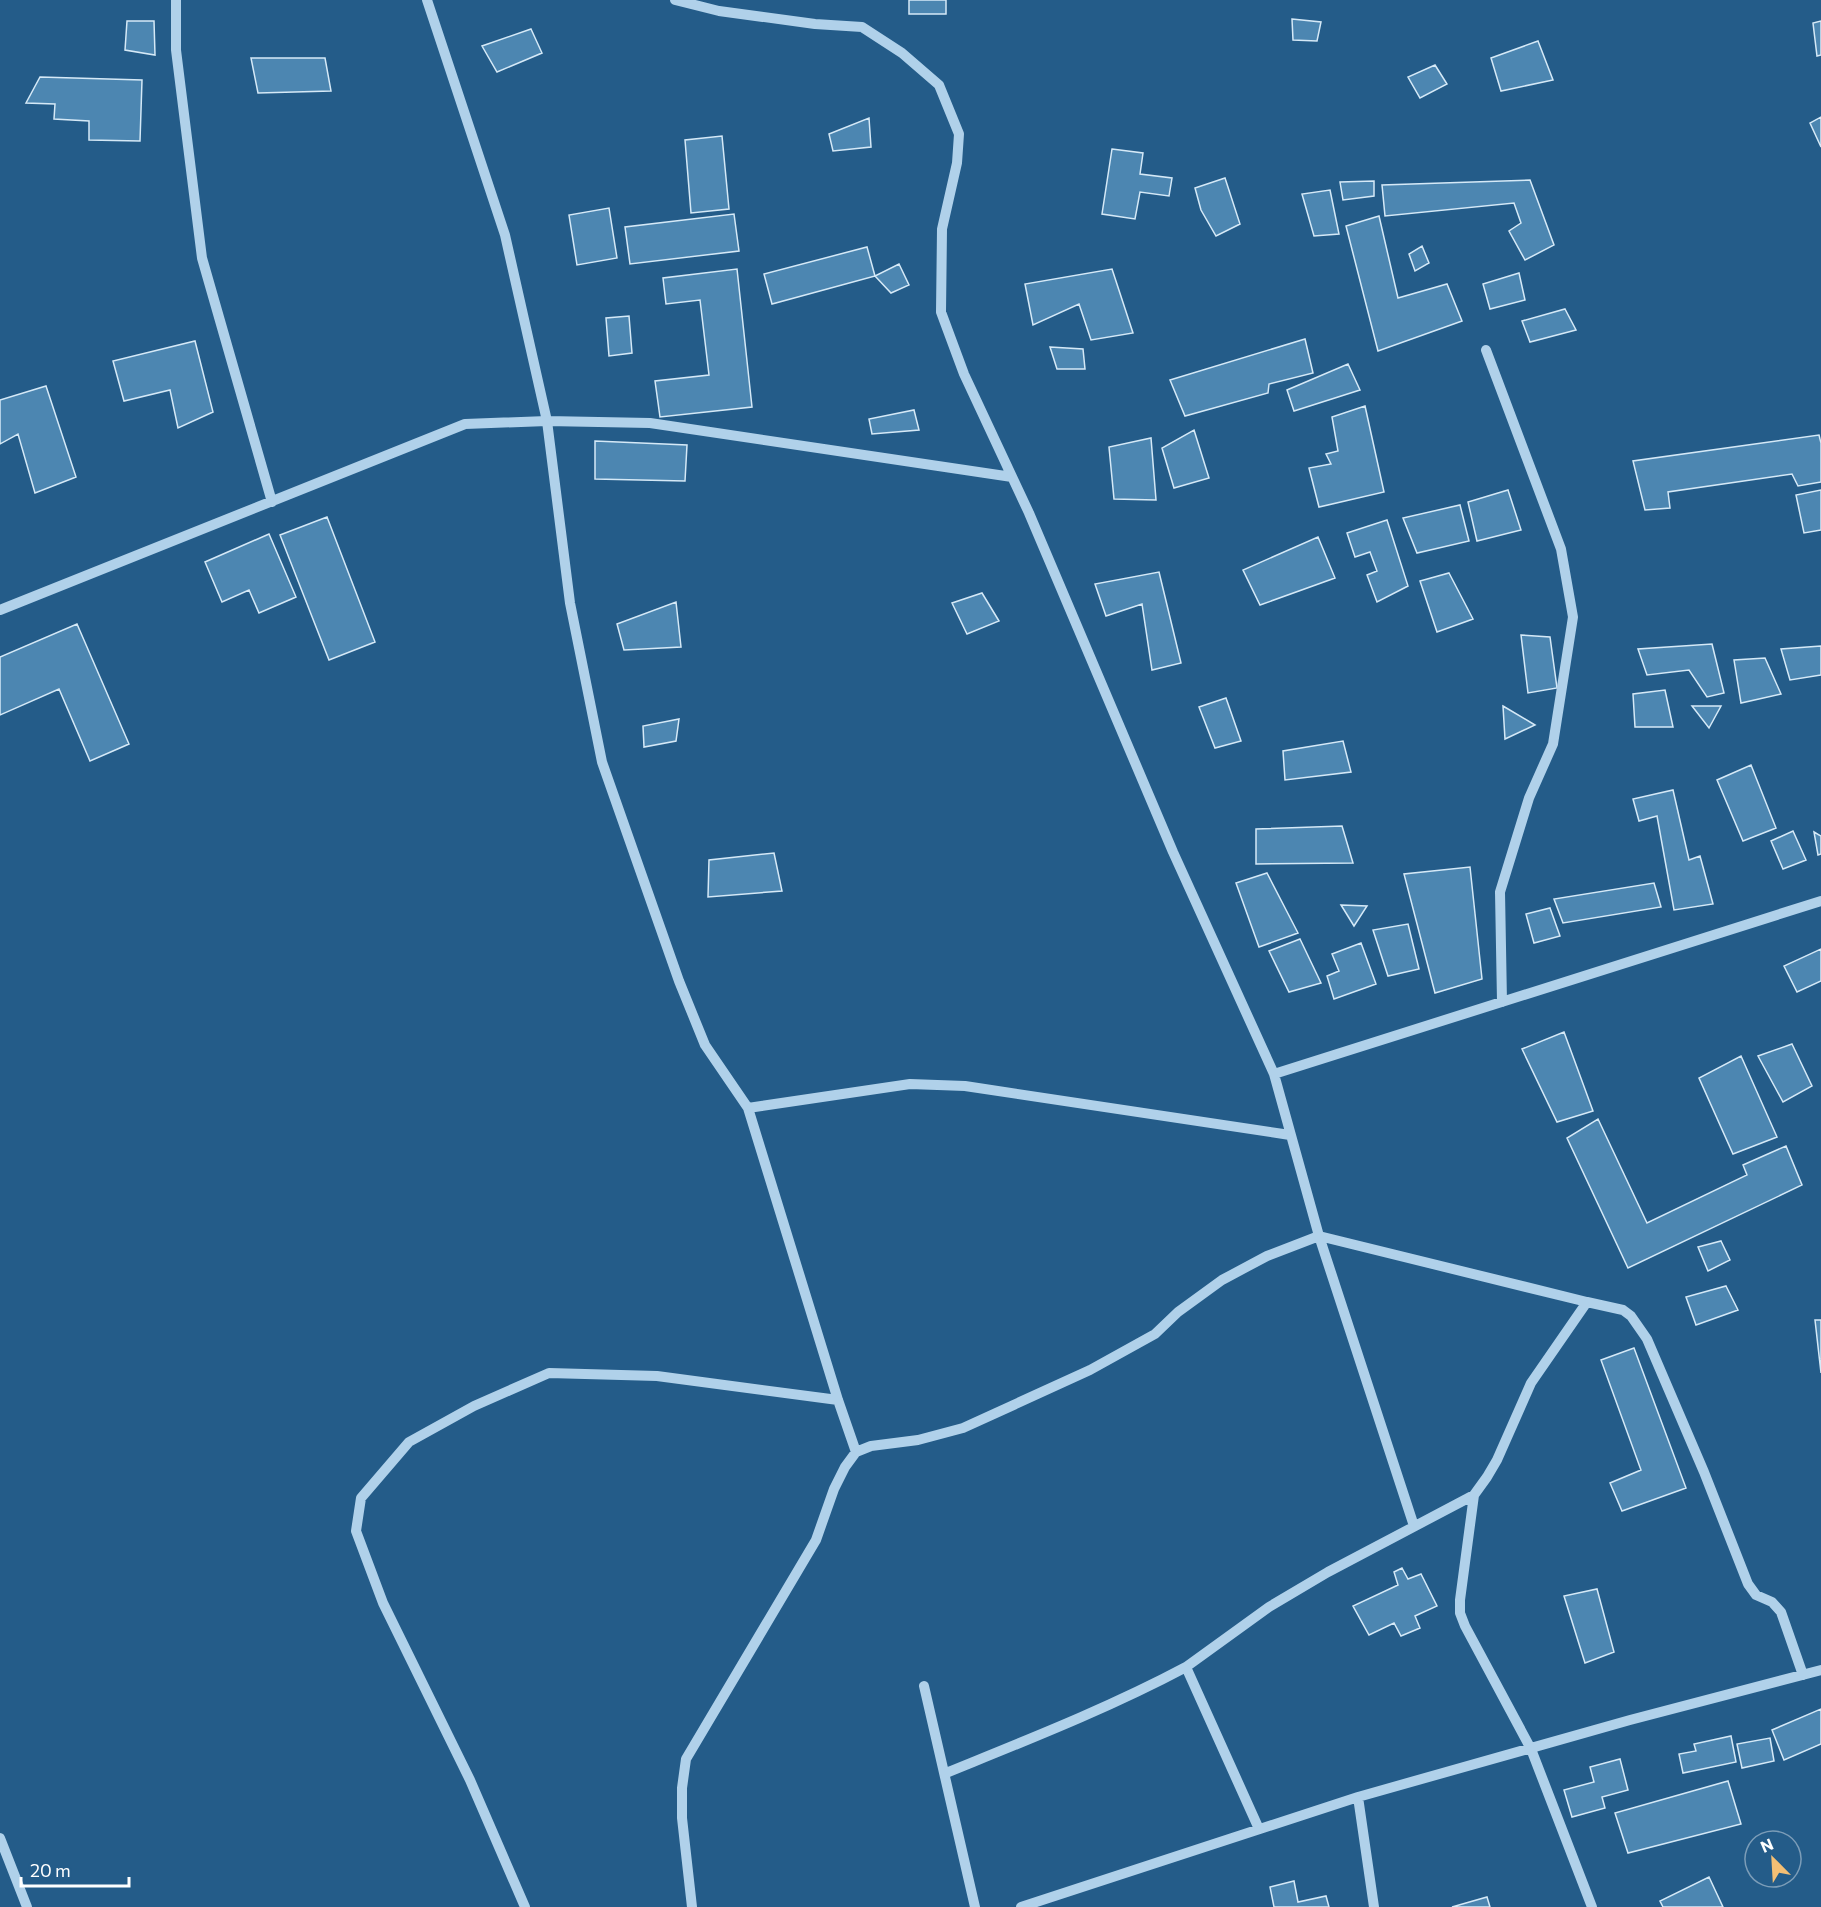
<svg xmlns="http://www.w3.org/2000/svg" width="1821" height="1907" font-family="Commissioner,sans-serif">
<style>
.building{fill:#4c86b1;stroke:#d5e9f7;stroke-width:1.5}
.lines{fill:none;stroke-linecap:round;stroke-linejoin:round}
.minor{stroke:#b0d1ea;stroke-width:10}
</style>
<rect width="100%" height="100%" fill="#245c89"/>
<path class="building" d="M 909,0 L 946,0 L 946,14 L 909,14 Z
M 1292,19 L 1321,22 L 1317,41 L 1293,40 Z
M 127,21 L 154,21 L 155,55 L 125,50 Z
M 1821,21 L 1821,55 L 1817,56 L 1813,23 Z
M 531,29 L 542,53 L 497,72 L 482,46 Z
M 1538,41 L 1553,80 L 1501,91 L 1491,58 Z
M 251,58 L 325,58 L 331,91 L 258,93 Z
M 1435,65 L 1447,84 L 1420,98 L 1408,77 Z
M 40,77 L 142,80 L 140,141 L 89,140 L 89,121 L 54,119 L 55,104 L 26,103 Z
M 1821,117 L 1821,147 L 1810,123 Z
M 869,118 L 871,147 L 833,151 L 829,134 Z
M 722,136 L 729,209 L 691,213 L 685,140 Z
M 1112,149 L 1143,153 L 1140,174 L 1172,178 L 1169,196 L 1140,192 L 1135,219 L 1102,214 Z
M 1225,178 L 1240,224 L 1216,236 L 1201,210 L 1195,188 Z
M 1530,180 L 1554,245 L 1525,260 L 1509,231 L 1521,223 L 1514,203 L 1385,216 L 1382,185 Z
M 1374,181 L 1374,196 L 1343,200 L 1340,182 Z
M 1330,190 L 1339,234 L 1314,236 L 1302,194 Z
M 609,208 L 617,258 L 577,265 L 569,215 Z
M 734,214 L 739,251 L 630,264 L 625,227 Z
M 1379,216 L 1398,298 L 1447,284 L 1462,321 L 1378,351 L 1346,226 Z
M 1422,246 L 1429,263 L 1415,271 L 1409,254 Z
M 867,247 L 875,276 L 772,304 L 764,274 Z
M 899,264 L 909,285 L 891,293 L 875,276 Z
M 737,269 L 752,407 L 660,417 L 655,381 L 709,375 L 700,300 L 666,304 L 663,278 Z
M 1112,269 L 1133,333 L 1091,340 L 1079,304 L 1033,325 L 1025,284 Z
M 1519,273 L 1525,300 L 1490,309 L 1483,284 Z
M 1565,309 L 1576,330 L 1530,342 L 1522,321 Z
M 629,316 L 632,353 L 609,356 L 606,318 Z
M 1305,339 L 1313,373 L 1269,384 L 1268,393 L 1185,416 L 1170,380 Z
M 195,341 L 213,412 L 178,428 L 170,390 L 124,401 L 113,361 Z
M 1050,347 L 1083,349 L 1085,369 L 1057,369 Z
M 1348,364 L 1360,390 L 1294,411 L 1287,390 Z
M 46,386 L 76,477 L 35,493 L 18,434 L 0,444 L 0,400 Z
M 1365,406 L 1384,492 L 1319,507 L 1309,468 L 1331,464 L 1326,454 L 1338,451 L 1332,417 Z
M 914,410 L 919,430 L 872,434 L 869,419 Z
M 1194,430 L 1209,478 L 1174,488 L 1162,448 Z
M 1819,435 L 1821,443 L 1821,482 L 1798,486 L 1792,474 L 1668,492 L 1670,508 L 1645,510 L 1633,461 Z
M 1151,438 L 1156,500 L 1114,499 L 1109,447 Z
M 595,441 L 687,445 L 685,481 L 595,479 Z
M 1508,490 L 1521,530 L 1477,541 L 1468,502 Z
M 1821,490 L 1821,530 L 1804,533 L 1796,495 Z
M 1460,505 L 1469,541 L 1417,553 L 1403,518 Z
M 327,517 L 375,642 L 329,660 L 280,535 Z
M 1387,520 L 1408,586 L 1377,602 L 1367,575 L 1377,571 L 1370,552 L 1355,557 L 1347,533 Z
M 269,534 L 296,597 L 259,613 L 249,590 L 222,602 L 205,562 Z
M 1318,537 L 1335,578 L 1260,605 L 1243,570 Z
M 1159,572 L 1181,663 L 1152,670 L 1142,604 L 1106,616 L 1095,584 Z
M 1449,573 L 1473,619 L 1437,632 L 1420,581 Z
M 982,593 L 999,621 L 967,634 L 952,603 Z
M 676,602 L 681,647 L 624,650 L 617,624 Z
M 77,624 L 129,744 L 90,761 L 59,689 L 0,715 L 0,657 Z
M 1521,635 L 1550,637 L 1557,688 L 1528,693 Z
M 1712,644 L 1724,693 L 1707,697 L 1689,670 L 1647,675 L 1638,649 Z
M 1821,646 L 1821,675 L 1790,680 L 1781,649 Z
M 1765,658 L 1781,694 L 1741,703 L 1734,660 Z
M 1665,690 L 1673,727 L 1635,727 L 1633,694 Z
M 1226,698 L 1241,741 L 1215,748 L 1199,707 Z
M 1503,706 L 1535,725 L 1505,739 Z
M 1692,706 L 1721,706 L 1709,728 Z
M 679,719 L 676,741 L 644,747 L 643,726 Z
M 1343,741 L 1351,772 L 1285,780 L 1283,751 Z
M 1751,765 L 1776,828 L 1743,841 L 1717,780 Z
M 1673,790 L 1689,860 L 1700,856 L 1713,904 L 1674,910 L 1657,816 L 1639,821 L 1633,799 Z
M 1342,826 L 1353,863 L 1256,864 L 1256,829 Z
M 1793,831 L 1806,860 L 1783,869 L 1771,841 Z
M 1814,832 L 1821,836 L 1821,854 L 1818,855 Z
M 774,853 L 782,891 L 708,897 L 709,860 Z
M 1470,867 L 1482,979 L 1435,993 L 1404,874 Z
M 1267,873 L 1298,933 L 1259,947 L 1236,883 Z
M 1654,883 L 1661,907 L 1563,923 L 1554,899 Z
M 1341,905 L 1367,906 L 1354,926 Z
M 1550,908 L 1560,936 L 1534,943 L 1526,914 Z
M 1408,924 L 1419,969 L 1388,976 L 1373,930 Z
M 1300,939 L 1321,983 L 1289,992 L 1269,951 Z
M 1361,943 L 1376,984 L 1334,999 L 1327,976 L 1339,971 L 1332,954 Z
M 1821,949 L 1821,981 L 1797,992 L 1784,966 Z
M 1564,1032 L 1593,1111 L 1557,1122 L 1522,1049 Z
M 1792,1044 L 1812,1086 L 1783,1102 L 1758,1056 Z
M 1741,1056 L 1777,1137 L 1733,1154 L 1699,1078 Z
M 1598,1119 L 1647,1223 L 1747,1175 L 1743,1165 L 1786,1146 L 1802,1185 L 1628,1268 L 1567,1138 Z
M 1721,1241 L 1730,1260 L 1708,1271 L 1698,1247 Z
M 1726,1286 L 1738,1310 L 1696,1325 L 1686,1297 Z
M 1815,1320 L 1821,1320 L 1821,1373 Z
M 1634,1348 L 1686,1488 L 1622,1511 L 1610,1483 L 1641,1470 L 1601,1360 Z
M 1402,1568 L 1408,1579 L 1421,1574 L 1437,1606 L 1415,1616 L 1420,1628 L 1401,1636 L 1394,1623 L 1369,1635 L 1353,1606 L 1398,1585 L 1394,1572 Z
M 1597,1589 L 1614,1652 L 1585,1663 L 1564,1596 Z
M 1821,1709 L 1821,1744 L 1784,1760 L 1772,1730 Z
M 1731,1736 L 1736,1762 L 1683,1773 L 1679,1754 L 1696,1751 L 1694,1744 Z
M 1770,1738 L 1774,1761 L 1742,1768 L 1737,1744 Z
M 1620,1759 L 1628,1790 L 1602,1797 L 1605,1808 L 1572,1817 L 1564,1790 L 1594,1782 L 1590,1767 Z
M 1728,1781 L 1741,1824 L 1628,1853 L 1615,1813 Z
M 1709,1877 L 1723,1907 L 1663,1907 L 1660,1901 Z
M 1294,1881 L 1298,1902 L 1326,1896 L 1329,1907 L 1274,1907 L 1270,1887 Z
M 1487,1897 L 1490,1907 L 1452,1907 Z"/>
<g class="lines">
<path class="minor" d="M 176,0 L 176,50 L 202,258 L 272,502
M 427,0 L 505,235 L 547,421 L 570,603 L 602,762 L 679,981 L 705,1045 L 748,1108 L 838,1400 L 856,1452
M 675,0 L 719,11 L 815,24 L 862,27 L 902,53 L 939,85 L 959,134 L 957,163 L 942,229 L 941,312 L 964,374 L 1029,513 L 1173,852 L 1274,1074 L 1319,1236 L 1414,1526
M 1486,350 L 1561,549 L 1573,617 L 1553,744 L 1529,798 L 1500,892 L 1502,1002
M 0,610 L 465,424 L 547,421 L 650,423 L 1012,477
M 1274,1074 L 1821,901
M 748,1108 L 910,1084 L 965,1086 L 1290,1135
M 1474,1495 L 1460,1600 L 1460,1613 L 1465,1626 L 1531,1749 L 1592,1907
M 1186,1667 L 1269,1607 L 1328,1572 L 1474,1495 L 1487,1477 L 1497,1460 L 1531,1383 L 1587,1302 L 1623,1310 L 1631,1316 L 1647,1339 L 1704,1472 L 1748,1584 L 1756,1595 L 1772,1602 L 1781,1612 L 1803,1675
M 924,1686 L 975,1907
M 946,1773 C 1027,1740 1109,1708 1186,1667 L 1259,1829
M 1358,1797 L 1374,1907
M 0,1838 L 27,1907
M 525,1907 L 470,1780 L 383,1603 L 356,1531 L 361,1498 L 409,1442 L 474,1406 L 549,1373 L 657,1376 L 838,1400
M 692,1907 L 682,1818 L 682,1788 L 686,1759 L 816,1540 L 834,1489 L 845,1467 L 856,1452 L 871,1446 L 918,1440 L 963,1428 L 1090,1370 L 1155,1334 L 1178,1312 L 1222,1280 L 1267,1256 L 1319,1236 L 1587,1302
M 1021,1907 L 1358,1797 L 1630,1720 L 1821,1670"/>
</g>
<g transform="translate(1773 1859) rotate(336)"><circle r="28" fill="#245c89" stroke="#7c9db8" stroke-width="1.5"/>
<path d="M0-4.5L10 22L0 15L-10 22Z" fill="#f4bf74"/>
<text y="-9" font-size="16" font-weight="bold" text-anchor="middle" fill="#ffffff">N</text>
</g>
<path d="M21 1877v9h108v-9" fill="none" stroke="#ffffff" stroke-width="3"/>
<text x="30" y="1877" font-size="18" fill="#ffffff" stroke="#245c89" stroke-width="4.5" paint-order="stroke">20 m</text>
</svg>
